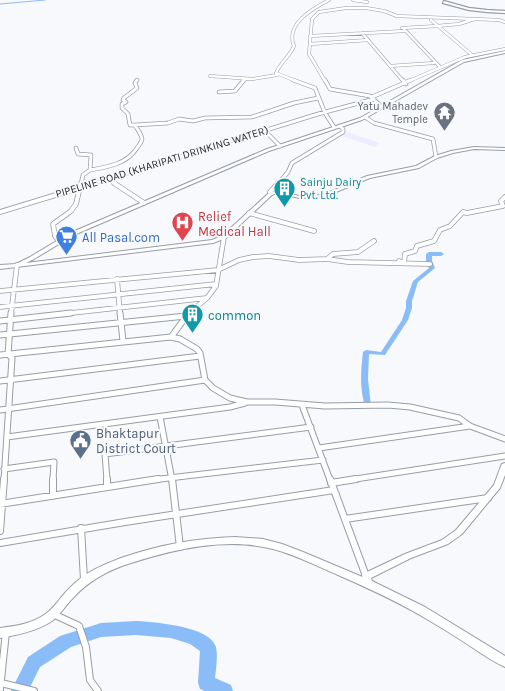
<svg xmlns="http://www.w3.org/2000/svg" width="505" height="691" font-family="Karla,sans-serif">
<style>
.industrial{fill:#eeedff}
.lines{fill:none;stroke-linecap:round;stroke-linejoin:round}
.stream{stroke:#8abdf8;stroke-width:1}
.canal{fill:#8abdf8;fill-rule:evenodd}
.river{fill:#8abdf8;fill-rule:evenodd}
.minor-far4-casing{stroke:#989ea7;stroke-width:3.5}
.minor-far3-casing{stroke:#989ea7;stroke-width:4.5}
.minor-far2-casing{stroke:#989ea7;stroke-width:5.5}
.minor-far1-casing{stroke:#989ea7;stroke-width:7}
.minor-casing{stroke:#989ea7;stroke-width:8}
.tertiary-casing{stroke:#989ea7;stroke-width:2.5}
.secondary-casing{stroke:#989ea7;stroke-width:2}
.primary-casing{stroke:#989ea7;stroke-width:2}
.minor-far4{stroke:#fff;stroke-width:2.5}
.minor-far3{stroke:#fff;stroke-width:3}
.minor-far2{stroke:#fff;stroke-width:4}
.minor-far1{stroke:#fff;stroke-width:5}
.minor{stroke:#fff;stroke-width:6}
.tertiary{fill:#fff;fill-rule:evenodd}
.secondary{fill:#fff;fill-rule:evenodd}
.primary{fill:#fff;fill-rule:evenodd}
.labels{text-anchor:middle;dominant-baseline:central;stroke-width:4;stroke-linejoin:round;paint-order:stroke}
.far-worship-label{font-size:11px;fill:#5b616d;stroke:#f7f9fd;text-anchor:end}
.far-street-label{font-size:11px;fill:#292b2e;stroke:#f7f9fd}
.far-culture-label{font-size:11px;fill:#0d838f;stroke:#f7f9fd;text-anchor:start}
.health-label{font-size:13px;fill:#be3a42;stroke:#f7f9fd;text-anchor:start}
.shop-label{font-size:13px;fill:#366cbe;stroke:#f7f9fd;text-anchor:start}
.culture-label{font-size:13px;fill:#0d838f;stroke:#f7f9fd;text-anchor:start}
.service-label{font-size:13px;fill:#4e5e75;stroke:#f7f9fd;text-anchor:start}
</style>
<rect width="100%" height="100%" fill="#f7f9fd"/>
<path class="industrial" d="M 347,132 L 380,143 L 375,147 L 341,136 Z"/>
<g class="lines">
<path class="stream" d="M 0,4 L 45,0"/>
<path class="canal" d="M 429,252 L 441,252 L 444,254 L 441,256 L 432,256 L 432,261 L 435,268 L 418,282 L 412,301 L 412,308 L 408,320 L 385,355 L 369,354 L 368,379 L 371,406 L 370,408 L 366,408 C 359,391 361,369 363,352 L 366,350 L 381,352 L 402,320 L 406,308 L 406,301 L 413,281 L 429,268 L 426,261 L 426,254 Z"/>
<path class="river" d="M 136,621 C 154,622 210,626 216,647 C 218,657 216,669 215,678 L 231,685 L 233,691 L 205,691 L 200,689 L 198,683 L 200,651 L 190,644 L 171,638 L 136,635 L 101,637 L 71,647 L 40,667 L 28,691 L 11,691 L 28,657 L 60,636 L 101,623 Z"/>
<defs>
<path id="minor-far4" d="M 353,0 L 367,2
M 431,20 L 472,55
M 437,26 L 459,24 L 475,19 L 499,20 L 505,22
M 402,28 L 438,26
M 404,29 L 440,67
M 362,33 L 403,81
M 310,36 L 405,31
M 310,44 L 368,40
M 390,66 L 434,63
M 210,76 L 253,79 L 277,75
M 243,81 L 245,79
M 296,81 L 276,73 C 280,63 290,56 294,46 C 285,24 312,9 329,0
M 325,81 L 309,54 L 312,19 L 319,12 L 346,8 L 366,8 L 384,11 L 397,16 L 475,19
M 409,81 L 465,57 L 505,49"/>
<path id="minor-far3" d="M 293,80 L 315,88 L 325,113 L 334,127
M 325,80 L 330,89 L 370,96 L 382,107
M 403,80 L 406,84
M 219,92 L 235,91 L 244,80
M 372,97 L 411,80
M 365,117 L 374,123 L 433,139 L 436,157
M 135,125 L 168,123 L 179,119 L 193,121 L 205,118 L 252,117 L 294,103 L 318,98
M 265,131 L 280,146
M 76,148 L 78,154 L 91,155 L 90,170 L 83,175 L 81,184
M 90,170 C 108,167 127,164 137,148 C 139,145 142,142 142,139 C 142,135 137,129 135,125 L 130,125 L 128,114 L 122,108 L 122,104 L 126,102 L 123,100 L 124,98 L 137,88 L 135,83 L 137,80
M 109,179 L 116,184
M 92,184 L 318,114 L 374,99
M 278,184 L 288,172 L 292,163 L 343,132 L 343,129 L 340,126"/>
<path id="minor-far2" d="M 114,183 L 144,203
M 272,193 L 270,192 L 278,183
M 0,212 L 95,183
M 249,213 L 314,231
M 59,241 L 55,236 L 53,224 L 71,211 L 76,204 L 81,183
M 327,259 L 348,262 L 430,264
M 399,261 L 404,263 L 405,254 L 415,251 L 417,246 L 434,241 L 440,230 L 450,226 L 463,212 L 467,213 L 503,206 L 501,201 L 505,197
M 117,279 L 120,314
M 0,291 L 218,270 L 239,260 L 253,257 L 269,256 L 299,260 L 327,259 L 333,254 L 358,252 L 374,241
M 0,307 L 216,284
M 11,314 L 17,265
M 62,314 L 207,298
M 188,314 L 207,298 L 216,286 L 224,237"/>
<path id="minor-far1" d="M 120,313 L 123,341
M 0,321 L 71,313
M 0,335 L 186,316
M 171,337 L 189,313
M 0,355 L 171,337 L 180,339 L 197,349 L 200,353 L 205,380 L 213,388 L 230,398 L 247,402 L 275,402 L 325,406 L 388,405 L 410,407 L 459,418 L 470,426 L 505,439
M 0,381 L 200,356
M 302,405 L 330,480
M 0,410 L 205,380
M 160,417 L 172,480
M 7,437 L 230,407 L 245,403
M 319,448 L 470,426
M 4,469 L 54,462 L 53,480
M 4,480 L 12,358 L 8,354 L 11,313
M 107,480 L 105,454 L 311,427
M 152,480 L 323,460
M 349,480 L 505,456"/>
<path id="minor" d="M 107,479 L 107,487
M 172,479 L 180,547
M 330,479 L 366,576
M 331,483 L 356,479
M 53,496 L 53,479
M 0,504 L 158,479
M 345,519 L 488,498
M 81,528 L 84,580
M 0,531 L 4,479
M 0,543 L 125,522 L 334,490
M 53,614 L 79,626 L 86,647 L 90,680 L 98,691
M 1,683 L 34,691
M 0,689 L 6,632"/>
<path id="tertiary" d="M 444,1 L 469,8 L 487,10 L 505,11 L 505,13 L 487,12 L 469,10 L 443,3 Z"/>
<path id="secondary" d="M 505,51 L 505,53 L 464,62 L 362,120 L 269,151 L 74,235 L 34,259 L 26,263 L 212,240 L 222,236 L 270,192 L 280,192 L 300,196 L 323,195 L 367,176 L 416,166 L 435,156 L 451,151 L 474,147 L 505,148 L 505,150 L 474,149 L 453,153 L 437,158 L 419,168 L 370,178 L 324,197 L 300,198 L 280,194 L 273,194 L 226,238 L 213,243 L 0,269 L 0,265 L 16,264 L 30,257 L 70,233 L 267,149 L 360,118 L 462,60 Z
M 505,463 L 505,475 L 500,488 L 462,534 L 448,544 L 411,558 L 371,578 L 373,584 L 372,587 L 369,588 L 366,587 L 362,576 L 363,574 L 405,554 L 442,540 L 456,530 L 494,485 L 501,466 L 502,464 Z"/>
<path id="primary" d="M 235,537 L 263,539 L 282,544 L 303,552 L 372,581 L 425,607 L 505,656 L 505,667 C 496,663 487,657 479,652 C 463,641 447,631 430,621 C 401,603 370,589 338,575 C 317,566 296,555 273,549 C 227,537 175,549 131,563 C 108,570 88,581 72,599 C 65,606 60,615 52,621 C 37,631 17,635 0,638 L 0,628 C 15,626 31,624 44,615 C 52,610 58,601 65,593 C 72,585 81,577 90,572 C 100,566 111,562 121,558 C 158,545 196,538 235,537 Z"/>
</defs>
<use href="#minor-far4" class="minor-far4-casing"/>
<use href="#minor-far3" class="minor-far3-casing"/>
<use href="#minor-far2" class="minor-far2-casing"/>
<use href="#minor-far1" class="minor-far1-casing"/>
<use href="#minor" class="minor-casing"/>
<use href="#tertiary" class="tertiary-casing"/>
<use href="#secondary" class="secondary-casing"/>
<use href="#primary" class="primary-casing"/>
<use href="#minor-far4" class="minor-far4"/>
<use href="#minor-far3" class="minor-far3"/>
<use href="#minor-far2" class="minor-far2"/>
<use href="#minor-far1" class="minor-far1"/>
<use href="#minor" class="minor"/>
<use href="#tertiary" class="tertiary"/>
<use href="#secondary" class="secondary"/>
<use href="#primary" class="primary"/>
</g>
<defs>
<symbol id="temple-pin" viewBox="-11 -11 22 30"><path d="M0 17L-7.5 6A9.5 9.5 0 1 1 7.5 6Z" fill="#6b7280" stroke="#f7f9fd"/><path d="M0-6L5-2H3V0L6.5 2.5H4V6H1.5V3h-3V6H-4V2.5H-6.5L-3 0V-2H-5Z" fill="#fff"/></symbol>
<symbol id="building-pin" viewBox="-11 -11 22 30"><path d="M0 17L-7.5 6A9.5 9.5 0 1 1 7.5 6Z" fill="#0f9aa8" stroke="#f7f9fd"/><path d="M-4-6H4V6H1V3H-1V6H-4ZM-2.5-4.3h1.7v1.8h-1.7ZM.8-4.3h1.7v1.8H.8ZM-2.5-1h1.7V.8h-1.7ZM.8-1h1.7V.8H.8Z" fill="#fff"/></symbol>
<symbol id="hospital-pin" viewBox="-11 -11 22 30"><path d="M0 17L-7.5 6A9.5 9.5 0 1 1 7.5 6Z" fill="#e0444e" stroke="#f7f9fd"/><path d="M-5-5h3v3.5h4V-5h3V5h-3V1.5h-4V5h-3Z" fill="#fff"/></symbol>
<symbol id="supermarket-pin" viewBox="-11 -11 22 30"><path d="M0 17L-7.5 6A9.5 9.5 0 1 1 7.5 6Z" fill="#3f7fe0" stroke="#f7f9fd"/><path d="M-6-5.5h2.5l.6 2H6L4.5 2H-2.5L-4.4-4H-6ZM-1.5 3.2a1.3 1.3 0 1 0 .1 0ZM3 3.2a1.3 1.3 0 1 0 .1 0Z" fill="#fff"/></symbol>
<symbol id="civic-pin" viewBox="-11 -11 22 30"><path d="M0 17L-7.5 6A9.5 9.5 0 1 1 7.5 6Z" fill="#5c6f8a" stroke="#f7f9fd"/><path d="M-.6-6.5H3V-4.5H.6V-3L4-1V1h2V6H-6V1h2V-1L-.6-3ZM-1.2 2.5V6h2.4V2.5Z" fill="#fff"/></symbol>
</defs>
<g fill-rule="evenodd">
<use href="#temple-pin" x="432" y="100" width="25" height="34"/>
<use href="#building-pin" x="272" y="176" width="25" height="34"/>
<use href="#hospital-pin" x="170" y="210" width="25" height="34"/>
<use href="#supermarket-pin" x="54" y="224" width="25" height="34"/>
<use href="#building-pin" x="180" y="302" width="25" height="34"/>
<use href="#civic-pin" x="68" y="428" width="25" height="34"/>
</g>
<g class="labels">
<g class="far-worship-label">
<text x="428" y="106">Yatu Mahadev<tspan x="428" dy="13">Temple</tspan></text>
</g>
<g class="far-street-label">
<text transform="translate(162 162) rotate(-17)">PIPELINE ROAD (KHARIPATI DRINKING WATER)</text>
</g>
<g class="far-culture-label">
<text x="300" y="182">Sainju Dairy<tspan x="300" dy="13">Pvt. Ltd.</tspan></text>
</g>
<g class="health-label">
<text x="198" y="216">Relief<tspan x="198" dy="15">Medical Hall</tspan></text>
</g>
<g class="shop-label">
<text x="82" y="237">All Pasal.com</text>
</g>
<g class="culture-label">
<text x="208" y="315">common</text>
</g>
<g class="service-label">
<text x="96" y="433">Bhaktapur<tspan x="96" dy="15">District Court</tspan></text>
</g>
</g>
</svg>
